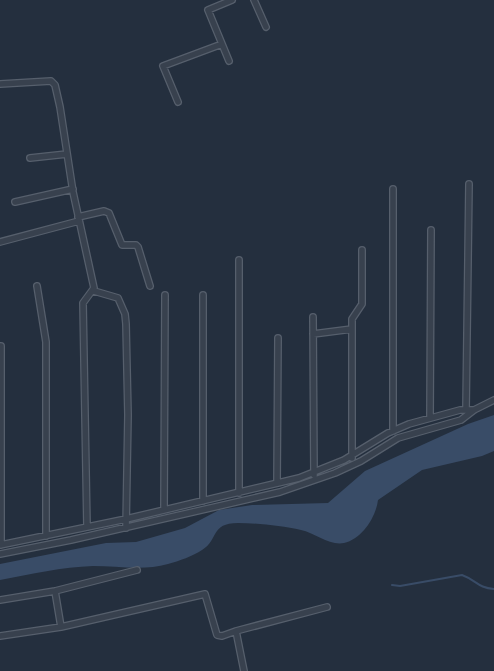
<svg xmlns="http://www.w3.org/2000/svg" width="494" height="671" font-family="Montserrat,sans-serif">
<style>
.water{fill:#394c67}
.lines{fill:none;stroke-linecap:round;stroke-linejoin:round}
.stream{stroke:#394c67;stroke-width:2}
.minor-casing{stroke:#565f6c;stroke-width:8}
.minor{stroke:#38414e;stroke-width:5.5}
</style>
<rect width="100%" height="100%" fill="#242f3e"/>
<path class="water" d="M 494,415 L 494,451 L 482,456 L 422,470 L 378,500 C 376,517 362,539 344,543 C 330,546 315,533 301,530 C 282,526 258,523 238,523 C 210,523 219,540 202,550 C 193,556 179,561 168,564 C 144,571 118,566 93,566 C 62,567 31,574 0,580 L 0,564 L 106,543 L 136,542 L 185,528 L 219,510 L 252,505 L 328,503 L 365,471 L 468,424 Z"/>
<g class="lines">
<path class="stream" d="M 392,585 L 400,586 L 462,575 C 476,580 478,588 494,589"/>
<defs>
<path id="minor" d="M 254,0 L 266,27
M 229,61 L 208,10 L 232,0
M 0,84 L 51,81 L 55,85 L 60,107 L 73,192 L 94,288 L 83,303 L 87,527
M 178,102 L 163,66 L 222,44
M 30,158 L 67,154
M 15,202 L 73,189
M 78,217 L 104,211 L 109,213 L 122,245 L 136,245 L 138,247 L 150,286
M 0,242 L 79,221
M 239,260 L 239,493
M 37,286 L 46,342 L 46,536
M 94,291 L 118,298 L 125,314 L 126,324 L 128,415 L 126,528
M 203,295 L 203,501
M 313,317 L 314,475
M 313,334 L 352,329
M 466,410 L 469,184
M 430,418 L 431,230
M 393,431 L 393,189
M 352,458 L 352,319 L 362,304 L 362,250
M 277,483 L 278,338
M 164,510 L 165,295
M 0,545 L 126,519 L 299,478 L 344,460 L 388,433 L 409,424 L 460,410 L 474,410
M 1,545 L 1,346
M 0,554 L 71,540 L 280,492 L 335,473 L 361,461 L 398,438 L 461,420 L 474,410 L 494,400
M 55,591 L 61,627
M 0,600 L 55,591 L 137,570
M 236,631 L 327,607
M 0,636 L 61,627 L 205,594 L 217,635 L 222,636 L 236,631 L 244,671"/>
</defs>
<use href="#minor" class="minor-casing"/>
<use href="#minor" class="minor"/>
</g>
</svg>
